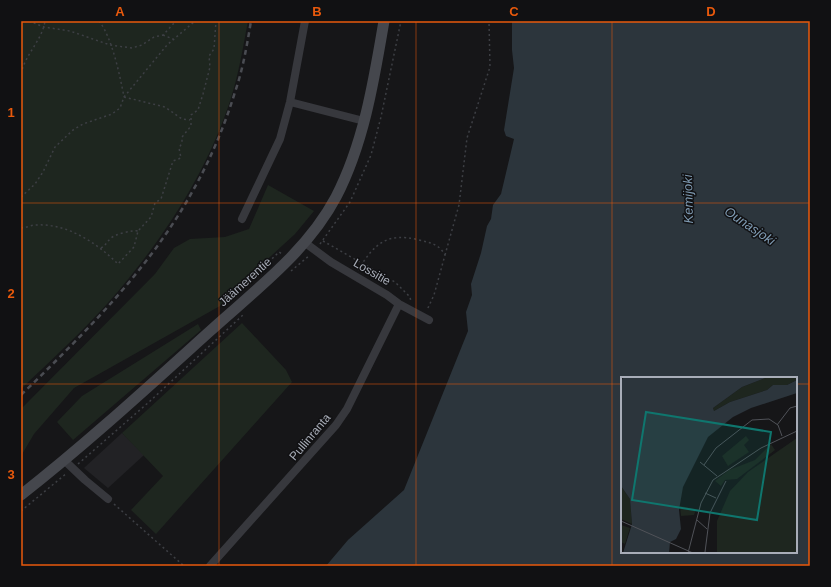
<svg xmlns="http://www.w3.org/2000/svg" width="831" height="587" font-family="Helvetica,sans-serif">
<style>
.built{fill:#222225}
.green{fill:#1e261f}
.water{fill:#2c353c;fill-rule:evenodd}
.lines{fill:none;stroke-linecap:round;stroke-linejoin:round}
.path{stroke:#3d3f44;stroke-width:1.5;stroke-dasharray:2 3;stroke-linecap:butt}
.minor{stroke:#37383d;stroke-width:8}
.secondary{stroke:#45474d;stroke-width:11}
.rail{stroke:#4a4c52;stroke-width:2.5;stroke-dasharray:5 4;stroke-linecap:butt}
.grid{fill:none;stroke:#e8590c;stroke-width:1;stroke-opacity:0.55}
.labels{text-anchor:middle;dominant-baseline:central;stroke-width:3;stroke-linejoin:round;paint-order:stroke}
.street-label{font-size:12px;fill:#a8adb8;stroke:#111113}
.water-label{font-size:13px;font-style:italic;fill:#7f9bb3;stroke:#111113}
.inset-road{fill:none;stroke:#505258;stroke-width:1}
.view{fill:#0f766e;fill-opacity:0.15;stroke:#0f766e;stroke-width:2}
.inset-edge{fill:none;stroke:#a8adb8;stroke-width:2}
.neatline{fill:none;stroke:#e8590c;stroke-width:1.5}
.grid-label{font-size:13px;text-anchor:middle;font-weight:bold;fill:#e8590c}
</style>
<rect width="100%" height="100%" fill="#161618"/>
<path class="built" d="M 122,433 L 144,455 L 108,488 L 84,468 Z"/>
<path class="green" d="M 21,21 L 248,21 C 243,47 239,73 231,98 C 207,174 160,244 107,304 C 80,334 50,361 21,389 Z
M 268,185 L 314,211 L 295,234 L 248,277 L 236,297 L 74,388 L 34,434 L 21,456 L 21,409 L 155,274 L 174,248 L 190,239 L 225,237 L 249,229 Z
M 242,323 L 286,370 L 292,382 L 156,534 L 131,510 L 163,476 L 122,433 Z
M 198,324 L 201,330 L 73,440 L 57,422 L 82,396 Z"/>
<path class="water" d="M 512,21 L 810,21 L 810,566 L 326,566 L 348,540 L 404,490 L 468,331 L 466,312 L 472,295 L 471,284 L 481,253 L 487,226 L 491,219 L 493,205 L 501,194 L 514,139 L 506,136 L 504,130 L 514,68 L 512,50 ZM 622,378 L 796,378 L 796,552 L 622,552 Z"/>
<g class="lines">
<path class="path" d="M 29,21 L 44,27 L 70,31 L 110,45 L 132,48 L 142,45 L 154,37 L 163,35 L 176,21
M 99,21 C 112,37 120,76 124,97
M 163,35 L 173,39
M 21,74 C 25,54 42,41 45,21
M 124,97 L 165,107 L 182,119 L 190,120
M 21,197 L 35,184 L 43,172 L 55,147 L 73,130 L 83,124 L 112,114 L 120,108 L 124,97 L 167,45 L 195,21
M 21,228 C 26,228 31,225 36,225 C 67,223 97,243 118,264 L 134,247 L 138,231 L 151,217 L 155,203 L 161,199 L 173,161 L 181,158 L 179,148 L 182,143 L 182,137 L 191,126 L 191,115 L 198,110 L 203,94 L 210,67 L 209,56 L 214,49 L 216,21
M 323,241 L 395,282 L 410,297 L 411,302
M 320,244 L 350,202 L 371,155 L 381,117 L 401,21
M 101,248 C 106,245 106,243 110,239 C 114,234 133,230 138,231
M 445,255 L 459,205 L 467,138 L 490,67 L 489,21
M 358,270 C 375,243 387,232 419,240 C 431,243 439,244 445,255 L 434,295 L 427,310
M 291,271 L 310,255
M 247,283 L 279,252 L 282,254
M 78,464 L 149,402 L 244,314
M 114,504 L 184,566
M 21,511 L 67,473"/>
<path class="minor" d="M 290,102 L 364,121
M 242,219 L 280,139 L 290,102 L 305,21
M 304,242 L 331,262 L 387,295 L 399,304 L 429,320
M 64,460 L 85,480 L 108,499
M 210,566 L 336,425 L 347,409 L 399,304"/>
<path class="secondary" d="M 21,495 C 86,444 147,388 209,332 C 254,291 307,252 336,197 C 364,143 374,80 384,21"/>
<path class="rail" d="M 21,395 C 116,303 195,222 235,92 C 243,69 247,45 251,21"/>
</g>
<path class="grid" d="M 219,21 L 219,566M 416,21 L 416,566M 612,21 L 612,566M 21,203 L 810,203M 21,384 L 622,384M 796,384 L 810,384"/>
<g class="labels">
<g class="street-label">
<text transform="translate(372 272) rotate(30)">Lossitie</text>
<text transform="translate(245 282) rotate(-42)">Jäämerentie</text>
<text transform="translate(310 437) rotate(-50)">Pullinranta</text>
</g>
<g class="water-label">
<text transform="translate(688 199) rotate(-91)">Kemijoki</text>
<text transform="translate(750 226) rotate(34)">Ounasjoki</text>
</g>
</g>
<g transform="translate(621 377)">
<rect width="176" height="176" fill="#161618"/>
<path d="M 147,0 L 176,0 L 176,3 L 166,8 L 152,8 L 146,13 L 109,25 L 93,34 L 92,31 L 121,10 ZM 125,59 L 128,63 L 123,68 L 128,75 L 107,89 L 101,79 ZM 176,61 L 176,176 L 96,176 L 96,144 L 109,114 L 127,95 ZM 150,67 L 154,73 L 116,102 L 104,103 L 100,109 L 94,104 L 108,93 L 134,83 ZM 0,109 L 9,122 L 11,147 L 0,142 ZM 59,129 L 75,132 L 73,138 L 60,139 ZM 0,148 L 9,151 L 4,167 L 0,165 Z" fill="#1e261f"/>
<path d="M 3,0 L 147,0 L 121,10 L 92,31 L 93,34 L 109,25 L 146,13 L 152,8 L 166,8 L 176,3 L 176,16 L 130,31 L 112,40 L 87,60 L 62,110 L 58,133 L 60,152 L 55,162 L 49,165 L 48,176 L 2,176 L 11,147 L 9,122 L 0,109 L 0,4 Z" fill="#2c353c"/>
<path class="inset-road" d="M 156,48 L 169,31 L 176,29M 79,85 L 96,99M 83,88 L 95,71 L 131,43 L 148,42 L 157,48 L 161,59M 84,116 L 95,121M 76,143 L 86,152M 0,144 L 72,176M 84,175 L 89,136 L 105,104M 67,176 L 80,126 L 92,103 L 140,71 L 176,54"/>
<path class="view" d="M 25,35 L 150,55 L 136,143 L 11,123 Z"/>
<rect width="176" height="176" class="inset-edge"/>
</g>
<rect width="831" height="587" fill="none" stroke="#111113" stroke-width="44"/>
<rect x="22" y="22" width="787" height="543" class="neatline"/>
<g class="grid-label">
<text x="120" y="16">A</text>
<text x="317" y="16">B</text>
<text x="514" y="16">C</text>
<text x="711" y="16">D</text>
<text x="11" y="117">1</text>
<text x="11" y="298">2</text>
<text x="11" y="479">3</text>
</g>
</svg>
